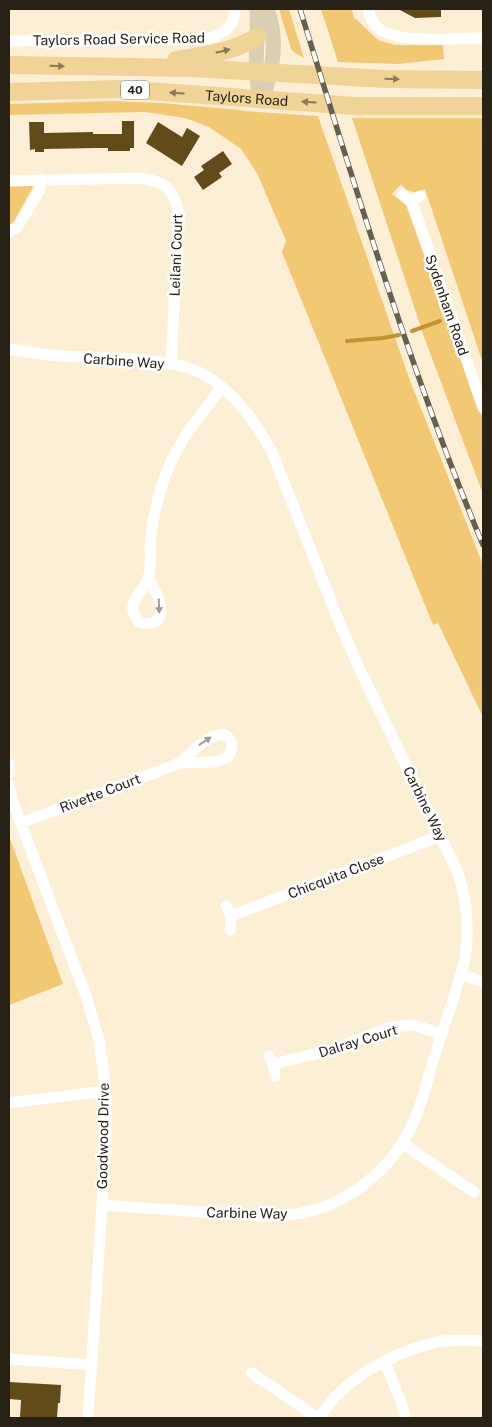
<svg xmlns="http://www.w3.org/2000/svg" width="492" height="1427" font-family="'Public Sans',sans-serif">
<style>
.green{fill:#f2c873}
.lines{fill:none;stroke-linecap:round;stroke-linejoin:round}
.stream{stroke:#c09435;stroke-width:4}
.building{fill:#624b19}
.street{stroke:#fff;stroke-width:11}
.secondary{stroke:#dcceb3;stroke-width:15}
.primary{stroke:#f0d397;stroke-width:18}
.rail-casing{stroke:#685f4f;stroke-width:5.5}
.rail{stroke:#fff;stroke-width:4;stroke-dasharray:11;stroke-linecap:butt}
.oneway{fill:#8c7a56}
.oneway2{fill:#9e9c96}
.labels{text-anchor:middle;dominant-baseline:central;stroke-width:5;stroke-linejoin:round;paint-order:stroke}
.shield{fill:#fff;stroke:#68645c;stroke-width:1}
.shield-label{font-size:12px;font-weight:bold;fill:#282216}
.street-label{font-size:14px;fill:#282216;stroke:#fff}
</style>
<rect width="100%" height="100%" fill="#fdefd5"/>
<path class="green" d="M 279,9 L 289,9 L 304,58 L 295,53 L 291,49 Z
M 321,9 L 352,9 L 354,19 L 356,19 L 378,40 L 395,45 L 443,45 L 444,59 L 398,64 L 338,62 Z
M 113,101 L 162,103 L 240,110 L 244,111 L 318,116 L 409,378 L 483,565 L 483,717 L 438,623 L 433,625 L 282,252 L 286,241 L 257,173 L 241,149 L 209,127 L 185,118 L 145,112 L 9,115 L 9,104 Z
M 352,118 L 483,118 L 483,364 L 425,189 C 415,194 408,193 401,184 L 392,194 L 406,205 L 483,419 L 483,494 L 424,337 Z
M 12,185 L 32,185 L 33,187 L 13,223 L 9,225 L 9,187 Z
M 9,836 L 63,984 L 9,1005 Z"/>
<g class="lines">
<path class="stream" d="M 412,331 L 440,321
M 347,341 L 383,338 L 399,335"/>
</g>
<path class="building" d="M 398,9 L 441,9 L 441,17 L 415,18 Z
M 122,121 L 134,121 L 134,148 L 130,148 L 130,151 L 108,151 L 108,148 L 97,148 L 44,149 L 44,152 L 35,152 L 35,149 L 30,150 L 29,122 L 44,122 L 44,133 L 93,132 L 93,134 L 122,134 Z
M 158,122 L 182,137 L 187,128 L 200,136 L 182,166 L 146,143 Z
M 223,151 L 232,164 L 219,173 L 222,177 L 203,190 L 194,177 L 204,170 L 201,166 Z
M 9,1382 L 61,1385 L 60,1403 L 58,1403 L 57,1418 L 20,1418 L 21,1400 L 9,1399 Z"/>
<g class="lines">
<path class="street" d="M 368,9 C 370,16 372,24 379,29 C 400,44 457,38 483,38
M 9,41 L 207,39 C 223,35 235,26 235,9
M 9,181 L 139,178 C 165,181 174,188 179,214 L 171,364
M 403,195 L 412,202 L 420,196
M 412,202 L 483,408
M 9,232 L 15,229 L 18,226 L 40,190 L 42,179
M 9,349 C 26,352 44,355 62,356 C 103,359 169,355 205,375 C 235,393 256,422 272,452 L 342,629 L 360,670 L 458,873 C 467,902 470,929 465,959 C 456,992 445,1025 434,1057 C 428,1077 424,1097 416,1116 C 397,1164 353,1203 302,1213 C 288,1216 274,1216 260,1216 L 102,1205
M 148,577 C 153,586 172,618 152,623 C 149,624 144,623 140,623 C 121,602 144,594 149,576 C 152,562 149,547 151,534 C 155,506 163,475 177,450 C 189,428 206,408 221,388
M 9,764 L 9,773
M 9,784 L 15,808 L 86,996 L 99,1040 L 106,1091 L 106,1144 L 88,1418
M 21,823 L 180,763 L 215,762 L 227,758 C 234,748 235,741 223,734 C 206,736 193,751 180,763
M 226,906 L 231,916 L 230,930
M 231,916 L 440,836
M 461,974 L 483,982
M 269,1056 L 273,1064 L 275,1076
M 273,1064 L 331,1050 L 392,1027 L 413,1025 L 442,1034
M 9,1103 L 106,1091
M 402,1143 L 474,1192
M 9,1359 L 92,1365
M 385,1362 L 401,1402 L 405,1418
M 252,1373 L 318,1418
M 319,1418 C 324,1411 329,1404 335,1397 C 360,1370 408,1346 444,1341 C 457,1340 471,1340 483,1341"/>
<path class="secondary" d="M 257,9 C 259,39 252,69 261,99
M 261,99 C 274,73 278,36 267,9"/>
<g class="primary">
<path d="M 176,60 C 206,55 230,53 257,37"/>
<path d="M 9,65 L 192,68 L 385,79 L 483,80"/>
<path id="s1" d="M 9,92 L 119,89 L 356,106 L 483,106"/>
</g>
<defs>
<path id="rail" d="M 300,9 C 356,190 410,370 483,545"/>
</defs>
<use href="#rail" class="rail-casing"/>
<use href="#rail" class="rail"/>
</g>
<defs><path id="oneway-solid" d="M-6-.8H1V-3.2L6.5 0L1 3.2V.8H-6Z" transform="scale(1.25)"/></defs>
<g class="oneway">
<use href="#oneway-solid" transform="translate(223 51) rotate(-14)"/>
<use href="#oneway-solid" transform="translate(57 66) rotate(1)"/>
<use href="#oneway-solid" transform="translate(392 79) rotate(2)"/>
<use href="#oneway-solid" transform="translate(177 93) rotate(-176)"/>
<use href="#oneway-solid" transform="translate(309 102) rotate(-176)"/>
</g>
<g class="oneway2">
<use href="#oneway-solid" transform="translate(159 606) rotate(88)"/>
<use href="#oneway-solid" transform="translate(205 741) rotate(-34)"/>
</g>
<g class="labels">
<rect class="shield" x="121" y="80.5" width="28" height="19" rx="4"/>
<g class="shield-label">
<text x="135" y="90">40</text>
</g>
<g class="street-label">
<text transform="translate(119 39) rotate(-1)">Taylors Road Service Road</text>
<text stroke="none"><textPath href="#s1" startOffset="238">Taylors Road</textPath></text>
<text transform="translate(176 255) rotate(-88)">Leilani Court</text>
<text transform="translate(447 305) rotate(71)">Sydenham Road</text>
<text transform="translate(124 361) rotate(4)">Carbine Way</text>
<text transform="translate(100 793) rotate(-21)">Rivette Court</text>
<text transform="translate(425 804) rotate(64)">Carbine Way</text>
<text transform="translate(336 876) rotate(-21)">Chicquita Close</text>
<text transform="translate(358 1041) rotate(-17)">Dalray Court</text>
<text transform="translate(103 1136) rotate(-89)">Goodwood Drive</text>
<text transform="translate(247 1213) rotate(1)">Carbine Way</text>
</g>
</g>
<rect width="492" height="1427" fill="none" stroke="#282216" stroke-width="20"/>
</svg>
